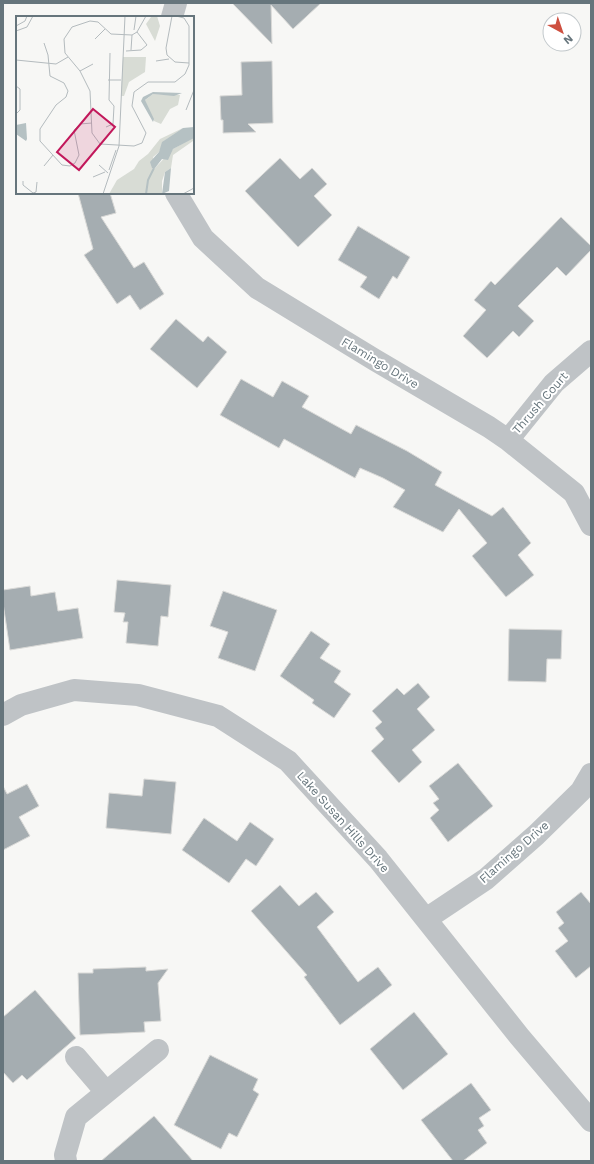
<svg xmlns="http://www.w3.org/2000/svg" width="594" height="1164" font-family="'Work Sans',sans-serif">
<style>
.building{fill:#a5adb1;stroke:#d9d9d7}
.lines{fill:none;stroke-linecap:round;stroke-linejoin:round}
.street{stroke:#bfc3c6;stroke-width:22}
.labels{text-anchor:middle;dominant-baseline:central;stroke-width:4;stroke-linejoin:round;paint-order:stroke}
.street-label{font-size:12px;fill:#66757c;stroke:#fff}
.inset-river{fill:none;stroke:#b5c1c3;stroke-width:2}
.inset-road{fill:none;stroke:#b4bbbe;stroke-width:1}
.view{fill:#c2185b;fill-opacity:0.15;stroke:#c2185b;stroke-width:2}
.inset-edge{fill:none;stroke:#66757c;stroke-width:2}
</style>
<rect width="100%" height="100%" fill="#f7f7f5"/>
<path class="building" d="M 232,3 L 321,3 L 293,29 L 271,5 L 272,44 Z
M 272,61 L 273,123 L 248,124 L 256,132 L 223,133 L 223,120 L 221,120 L 220,96 L 242,95 L 241,62 Z
M 280,158 L 300,179 L 312,168 L 327,184 L 314,196 L 332,215 L 298,247 L 245,191 Z
M 78,193 L 110,193 L 116,213 L 101,217 L 134,268 L 144,262 L 164,294 L 140,310 L 130,295 L 117,304 L 84,255 L 93,249 Z
M 561,217 L 591,246 L 591,250 L 566,276 L 557,267 L 518,306 L 534,321 L 519,337 L 513,331 L 487,358 L 463,336 L 486,310 L 474,300 L 491,281 L 495,285 Z
M 358,226 L 410,257 L 397,279 L 393,276 L 379,299 L 360,287 L 367,277 L 338,260 Z
M 176,319 L 203,342 L 208,336 L 227,352 L 197,388 L 150,349 Z
M 241,379 L 273,397 L 282,381 L 309,396 L 302,407 L 351,434 L 356,425 L 407,451 L 442,472 L 435,485 L 492,516 L 503,507 L 531,543 L 518,555 L 534,575 L 506,597 L 472,556 L 487,543 L 459,509 L 443,532 L 393,507 L 405,490 L 383,478 L 360,468 L 355,478 L 284,439 L 279,448 L 220,415 Z
M 117,580 L 171,585 L 168,617 L 161,616 L 158,646 L 126,643 L 128,622 L 123,622 L 125,613 L 114,612 Z
M 30,586 L 31,596 L 55,592 L 58,611 L 78,608 L 83,638 L 10,650 L 3,603 L 3,590 Z
M 223,591 L 277,610 L 255,671 L 218,658 L 228,632 L 210,626 Z
M 509,629 L 562,630 L 561,659 L 547,659 L 546,682 L 508,681 Z
M 311,631 L 330,644 L 320,658 L 341,671 L 334,682 L 351,694 L 334,718 L 312,703 L 314,700 L 280,676 Z
M 418,683 L 430,697 L 417,709 L 435,730 L 412,750 L 422,762 L 399,783 L 371,751 L 384,739 L 375,728 L 382,722 L 372,711 L 397,688 L 404,695 Z
M 458,763 L 493,806 L 448,842 L 430,818 L 439,810 L 433,803 L 439,799 L 429,786 Z
M 144,779 L 176,782 L 171,834 L 106,828 L 109,793 L 142,796 Z
M 27,784 L 39,806 L 19,817 L 30,836 L 3,850 L 3,786 L 7,794 Z
M 204,818 L 237,841 L 250,822 L 274,839 L 256,866 L 246,859 L 229,883 L 182,850 Z
M 280,885 L 299,906 L 316,892 L 334,912 L 317,927 L 358,982 L 378,967 L 392,985 L 340,1025 L 304,977 L 307,975 L 251,911 Z
M 581,892 L 591,904 L 591,966 L 576,978 L 555,951 L 568,941 L 558,928 L 564,923 L 556,912 Z
M 146,967 L 146,971 L 168,969 L 158,983 L 161,1021 L 144,1022 L 145,1032 L 80,1035 L 78,973 L 93,973 L 93,969 Z
M 35,990 L 76,1038 L 27,1080 L 22,1075 L 13,1083 L 3,1072 L 3,1017 Z
M 414,1012 L 448,1054 L 403,1090 L 370,1049 Z
M 210,1055 L 258,1079 L 253,1090 L 259,1094 L 237,1137 L 229,1133 L 221,1149 L 174,1125 Z
M 471,1083 L 491,1110 L 479,1118 L 484,1126 L 478,1130 L 487,1143 L 463,1161 L 453,1161 L 421,1120 Z
M 154,1116 L 193,1161 L 101,1161 Z"/>
<g class="lines">
<path class="street" d="M 172,17 L 176,3
M 176,193 L 203,238 L 257,288 L 375,360 L 489,427 L 508,440 L 574,493 L 591,525
M 508,440 L 554,383 L 591,351
M 3,715 L 21,705 L 74,690 L 138,695 L 218,716 L 288,761 L 378,859 L 519,1036 L 591,1121
M 426,919 L 486,879 L 536,835 L 581,791 L 591,774
M 76,1057 L 106,1092
M 66,1161 L 65,1155 L 76,1117 L 158,1050"/>
</g>
<g class="labels">
<g class="street-label">
<text transform="translate(380 363) rotate(31)">Flamingo Drive</text>
<text transform="translate(540 403) rotate(-49)">Thrush Court</text>
<text transform="translate(343 822) rotate(48)">Lake Susan Hills Drive</text>
<text transform="translate(514 852) rotate(-41)">Flamingo Drive</text>
</g>
</g>
<g transform="translate(16 16)">
<rect width="178" height="178" fill="#f7f7f5"/>
<path d="M 141,0 L 144,10 L 139,25 L 130,8 L 135,1 ZM 107,41 L 130,41 L 129,56 L 113,66 L 108,80 L 105,80 ZM 137,78 L 164,79 L 162,89 L 154,93 L 145,108 L 138,105 L 128,85 ZM 167,112 L 148,125 L 143,136 L 137,141 L 139,152 L 157,133 L 178,121 L 177,125 L 157,139 L 155,152 L 149,156 L 146,165 L 146,178 L 93,178 L 101,164 L 118,153 L 123,145 L 132,138 L 144,123 Z" fill="#d8dcd5"/>
<path d="M 137,76 L 166,77 L 158,80 L 137,78 L 129,84 L 138,103 L 137,106 L 125,85 L 127,81 ZM 10,107 L 11,123 L 10,125 L 0,118 L 0,109 ZM 178,111 L 178,122 L 157,133 L 152,144 L 146,143 L 139,152 L 136,152 L 134,146 L 143,136 L 146,126 L 167,112 ZM 155,152 L 153,175 L 146,178 L 149,156 Z" fill="#b5c1c3"/>
<path class="inset-river" d="M 130,178 L 132,164 L 138,152"/>
<path class="inset-road" d="M 130,0 L 121,16 L 116,19 L 95,18 L 82,6 L 74,5 L 56,11 L 48,23 L 49,37 L 64,55 L 74,75 L 76,117 L 84,128 L 118,130 L 126,127 L 130,117 L 116,90 L 118,76 L 132,66 L 159,66 L 169,58 L 173,49 L 173,10 L 168,2 L 160,0M 156,0 L 150,32 L 151,39 L 159,46 L 173,47M 0,10 L 9,5 L 11,0M 118,14 L 120,0M 0,15 L 11,11 L 17,0M 79,23 L 89,13M 28,27 L 32,39 L 34,60 L 48,67 L 52,75 L 50,81 L 40,89 L 24,113 L 24,125 L 46,149 L 54,150 L 59,147 L 63,139 L 58,114 L 64,108 L 76,107M 115,34 L 116,19M 110,35 L 125,34 L 131,29 L 121,16M 0,44 L 40,48 L 52,41M 140,45 L 153,43M 64,55 L 77,48M 92,64 L 105,64M 0,70 L 4,73 L 4,94 L 0,98M 170,94 L 178,74M 90,111 L 97,108 L 98,90 L 93,84 L 94,37M 83,149 L 92,157M 28,150 L 37,139M 93,154 L 100,134M 77,161 L 89,156M 7,165 L 7,169 L 17,177M 17,177 L 20,176 L 21,166M 87,178 L 103,130 L 109,0M 167,178 L 178,172"/>
<path class="view" d="M 77,93 L 99,111 L 63,154 L 41,136 Z"/>
<rect width="178" height="178" class="inset-edge"/>
</g>
<rect width="594" height="1164" fill="none" stroke="#66757c" stroke-width="8"/>
<g transform="translate(562 32) rotate(140)"><circle r="19" fill="#ffffff" stroke="#c2c8cb"/>
<path d="M0-3L7 15L0 10L-7 15Z" fill="#ce4f3f"/>
<text y="-6" font-size="11" font-weight="bold" text-anchor="middle" fill="#66757c">N</text>
</g>
</svg>
